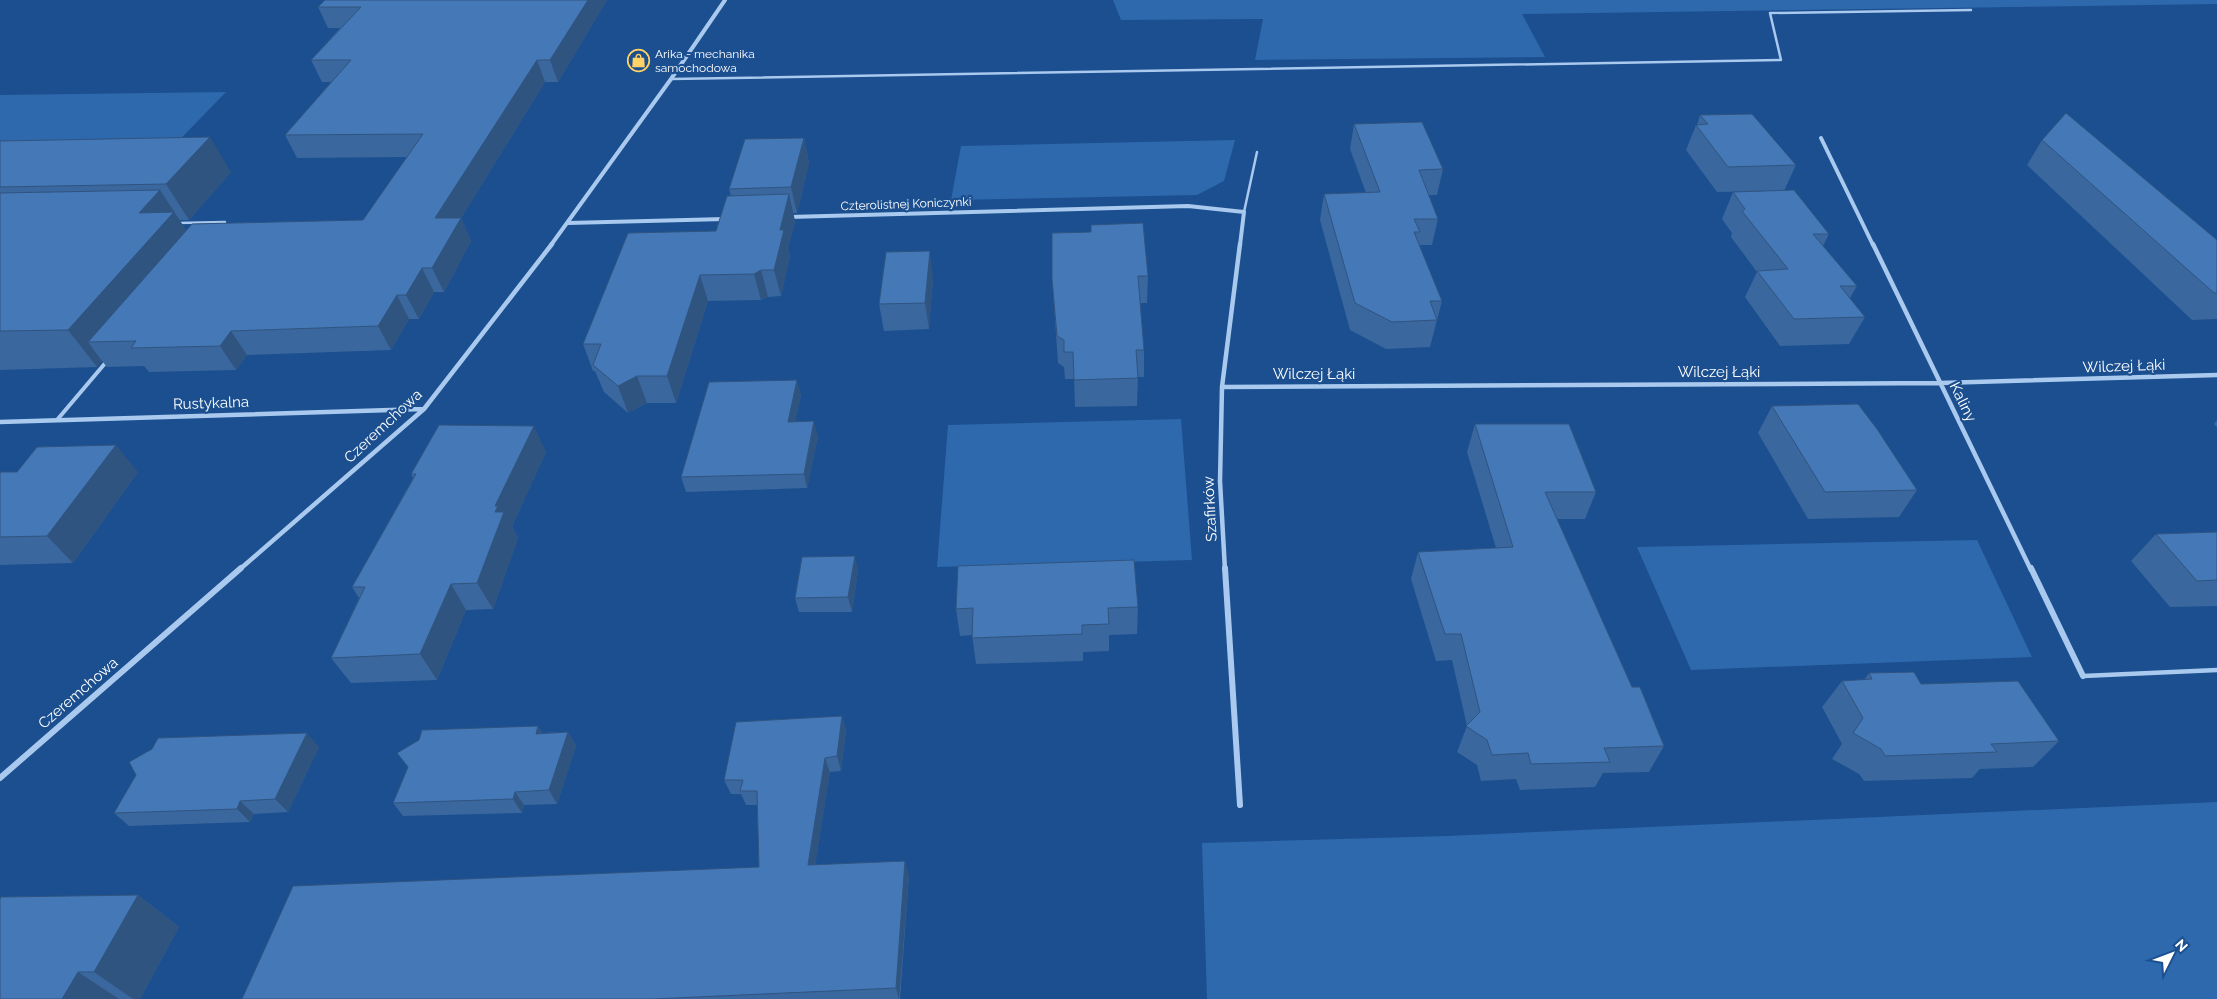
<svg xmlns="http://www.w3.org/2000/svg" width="2217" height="999" font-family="Raleway,sans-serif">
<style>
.green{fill:#2e69ad}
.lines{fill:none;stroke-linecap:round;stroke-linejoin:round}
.lane-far2{stroke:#a9c9ee;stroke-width:2.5}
.lane-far1{stroke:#a9c9ee;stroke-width:4}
.lane{stroke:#a9c9ee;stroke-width:4.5}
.street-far2{stroke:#a9c9ee;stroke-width:4}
.street-far1{stroke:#a9c9ee;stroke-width:4.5}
.street{stroke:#a9c9ee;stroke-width:6}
.wall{fill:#3a679d}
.shaded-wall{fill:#305480}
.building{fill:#4478b7;stroke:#305480}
.labels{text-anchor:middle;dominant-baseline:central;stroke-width:4.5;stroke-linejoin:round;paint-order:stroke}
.far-poi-label{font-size:12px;fill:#fff;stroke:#1b4f8f;text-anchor:start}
.far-street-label{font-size:12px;fill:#fff;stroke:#1b4f8f}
.street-label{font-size:15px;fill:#fff;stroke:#1b4f8f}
</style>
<rect width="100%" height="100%" fill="#1b4f8f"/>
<path class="green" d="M 1113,0 L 2217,0 L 2217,4 L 1522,14 L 1545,57 L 1255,60 L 1263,19 L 1121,20 Z
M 226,92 L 158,162 L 0,164 L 0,95 Z
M 1235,140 L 1224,181 L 1197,195 L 951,200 L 961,146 Z
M 1181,419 L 1192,560 L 937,567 L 948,425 Z
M 1977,540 L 2032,657 L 1691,670 L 1637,547 Z
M 2217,802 L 2217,999 L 1207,999 L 1202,843 L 1447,836 Z"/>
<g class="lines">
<path class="lane-far2" d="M 671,79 L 1781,60 L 1770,13 L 1971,10
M 1244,212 L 1257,152
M 177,223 L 225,222 L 222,226"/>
<path class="lane-far1" d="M 57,420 L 107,361"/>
<path class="lane" d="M 2083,676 L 2217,670"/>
<path class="street-far2" d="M 1821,138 L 1873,245
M 789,217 L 1188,206 L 1244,212 L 1240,245
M 568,223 L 725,219
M 551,245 L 671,79 L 725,0"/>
<path class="street-far1" d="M 1873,244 L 2031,570
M 1222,387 L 1940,383 L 2217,375
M 0,422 L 423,409
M 239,570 L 424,409 L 552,244
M 1225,570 L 1220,481 L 1222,387 L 1240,244"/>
<path class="street" d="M 1225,568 L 1240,805
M 2031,568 L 2083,676
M 0,778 L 241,568"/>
</g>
<path class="wall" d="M 607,0 L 558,82 L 545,82 L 461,218 L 471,241 L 444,292 L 434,292 L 419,319 L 409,319 L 391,350 L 247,355 L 236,370 L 149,372 L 144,366 L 107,367 L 102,361 L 97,367 L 0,370 L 0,141 L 231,172 L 189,220 L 179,220 L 186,231 L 363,220 L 407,157 L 297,158 L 285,135 L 331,82 L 322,82 L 311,60 L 340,28 L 328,28 L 318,7 Z
M 1700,115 L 1796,165 L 1784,191 L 1829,234 L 1823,246 L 1857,286 L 1850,298 L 1865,317 L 1849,344 L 1780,346 L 1745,297 L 1757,272 L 1731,237 L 1732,233 L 1722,219 L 1733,192 L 1776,191 L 1717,192 L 1686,150 L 1696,125 L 1697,125 Z
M 1354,124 L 1443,169 L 1437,195 L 1429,195 L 1438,219 L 1432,245 L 1419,245 L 1442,301 L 1430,347 L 1386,349 L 1350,330 L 1320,220 L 1324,194 L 1366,193 L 1350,149 Z
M 804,138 L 809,163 L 797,213 L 793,213 L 795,221 L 788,248 L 790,256 L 781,296 L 768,297 L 761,300 L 708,301 L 676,403 L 647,403 L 628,413 L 604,392 L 595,371 L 593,371 L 583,344 L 716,231 L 731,196 L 729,189 Z
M 2042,140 L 2217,240 L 2217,319 L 2192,320 L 2027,165 Z
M 1148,276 L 1147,303 L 1140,303 L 1144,350 L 1144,377 L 1138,377 L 1137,406 L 1075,407 L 1074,379 L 1065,379 L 1064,367 L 1058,363 L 1054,306 L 1052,279 Z
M 933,278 L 929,329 L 884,331 L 879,304 Z
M 801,394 L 795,422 L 818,436 L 807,488 L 686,492 L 681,477 Z
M 1772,406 L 1917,490 L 1899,517 L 1808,519 L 1758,433 Z
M 2217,420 L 2217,427 L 2214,424 Z
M 1475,424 L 1596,492 L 1585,519 L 1557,519 L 1632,687 L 1664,746 L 1649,772 L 1603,773 L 1595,787 L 1520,790 L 1516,779 L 1481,781 L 1477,765 L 1457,752 L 1467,726 L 1452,660 L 1436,661 L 1411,579 L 1418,552 L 1496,548 L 1467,452 Z
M 546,452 L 512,526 L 518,538 L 493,609 L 466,610 L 437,680 L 351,683 L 331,658 L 359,598 L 352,587 L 413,478 L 411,474 Z
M 138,472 L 73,563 L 0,565 L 0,473 Z
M 2217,532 L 2217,606 L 2170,607 L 2131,561 L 2156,534 Z
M 958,566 L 1138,607 L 1137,634 L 1109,635 L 1109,651 L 1083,652 L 1083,661 L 976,664 L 972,635 L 960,636 L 956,609 Z
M 858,570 L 852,612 L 799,612 L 795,598 Z
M 1869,673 L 1921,684 L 2059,741 L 2033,767 L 1980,769 L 1972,778 L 1864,781 L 1859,774 L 1832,759 L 1842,744 L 1822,707 L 1842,681 L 1864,680 Z
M 842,716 L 846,731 L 841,771 L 830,772 L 815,865 L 909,875 L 900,999 L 242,999 L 759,867 L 757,805 L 746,805 L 741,794 L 731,794 L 724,780 Z
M 538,726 L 542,733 L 568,732 L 576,746 L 557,804 L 524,805 L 522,813 L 403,816 L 393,803 Z
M 319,747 L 288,812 L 254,814 L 250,822 L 129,826 L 114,813 Z
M 138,895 L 179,927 L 140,999 L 0,999 Z"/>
<path class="shaded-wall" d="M 588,0 L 607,0 L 558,82 L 550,60 Z
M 537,60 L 545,82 L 461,218 L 471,241 L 444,292 L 432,268 L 435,218 Z
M 210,137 L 231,172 L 189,220 L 166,184 Z
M 804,138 L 809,163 L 797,213 L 791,187 Z
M 160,190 L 198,248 L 88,342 L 102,361 L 97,367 L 68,330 L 139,213 Z
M 789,194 L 795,221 L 788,248 L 790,256 L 781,296 L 774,270 L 780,230 Z
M 930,251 L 933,278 L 929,329 L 925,303 Z
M 422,268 L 434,292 L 419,319 L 406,295 Z
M 761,270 L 768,297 L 761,300 L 754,274 Z
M 700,275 L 708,301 L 676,403 L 667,376 Z
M 397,295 L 409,319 L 391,350 L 378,326 Z
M 231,331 L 247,355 L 236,370 L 220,346 Z
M 637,376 L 647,403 L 628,413 L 618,386 Z
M 797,380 L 801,394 L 792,436 L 788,422 Z
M 814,421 L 818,436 L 807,488 L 804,474 Z
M 534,426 L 546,452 L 512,526 L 518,538 L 493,609 L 477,583 L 495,512 L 495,506 Z
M 116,445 L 138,472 L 73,563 L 47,536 Z
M 855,556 L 858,570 L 852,612 L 848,597 Z
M 451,584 L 466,610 L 437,680 L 420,654 Z
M 842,716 L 846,731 L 841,771 L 837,756 Z
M 538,726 L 546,740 L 536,734 Z
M 568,732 L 576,746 L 557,804 L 549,790 Z
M 307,733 L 319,747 L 288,812 L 275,799 Z
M 825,758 L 830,772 L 813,879 L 808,865 Z
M 515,792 L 524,805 L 522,813 L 513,799 Z
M 240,801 L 254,814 L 250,822 L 237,809 Z
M 905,861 L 909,875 L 899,999 L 896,988 Z
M 138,895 L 179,927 L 140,999 L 133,999 L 94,972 Z
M 78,972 L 119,999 L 62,999 Z"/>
<path class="building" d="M 325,0 L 588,0 L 550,60 L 537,60 L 435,218 L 461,218 L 432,268 L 422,268 L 406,295 L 397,295 L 378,326 L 231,331 L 220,346 L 131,348 L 136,341 L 88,342 L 192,224 L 363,220 L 423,134 L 285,135 L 351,60 L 311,60 L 361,7 L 318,7 Z
M 2066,113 L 2217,240 L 2217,293 L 2214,293 L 2042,140 Z
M 1752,114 L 1796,165 L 1728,167 L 1696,125 L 1708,124 L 1700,115 Z
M 1422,122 L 1443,169 L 1419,170 L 1438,219 L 1414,219 L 1420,232 L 1414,232 L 1442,301 L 1430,301 L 1437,320 L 1392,322 L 1355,303 L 1324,194 L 1380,192 L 1354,124 Z
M 210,137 L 166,184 L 0,187 L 0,141 Z
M 804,138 L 791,187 L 729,189 L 745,139 Z
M 160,190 L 139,213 L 174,212 L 68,330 L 0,331 L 0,193 Z
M 1794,190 L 1829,234 L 1813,234 L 1857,286 L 1840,286 L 1865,317 L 1794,319 L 1757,271 L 1788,269 L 1742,211 L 1745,209 L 1733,192 Z
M 789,194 L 780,230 L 784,230 L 774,270 L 761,270 L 754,274 L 700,275 L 667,376 L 637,376 L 618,386 L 593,365 L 601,344 L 583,344 L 628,233 L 716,231 L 727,196 Z
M 1143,223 L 1148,276 L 1138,276 L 1144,350 L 1136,350 L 1138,378 L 1074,380 L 1073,352 L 1064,352 L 1064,340 L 1057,336 L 1052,279 L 1052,233 L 1091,232 L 1091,225 Z
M 930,251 L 925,303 L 879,304 L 886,252 Z
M 797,380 L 788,422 L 814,421 L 804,474 L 681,477 L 709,382 Z
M 1858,404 L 1877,429 L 1917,490 L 1825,492 L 1772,406 Z
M 1475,424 L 1569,424 L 1596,492 L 1545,492 L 1632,687 L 1640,687 L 1664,746 L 1604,748 L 1610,762 L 1531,764 L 1528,753 L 1492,755 L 1487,740 L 1466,726 L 1480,712 L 1461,634 L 1445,634 L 1418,552 L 1513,547 Z
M 439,425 L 534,426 L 495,506 L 498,506 L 495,512 L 504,512 L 477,583 L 451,584 L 420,654 L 331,658 L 365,587 L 352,587 L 416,474 L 411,474 Z
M 116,445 L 47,536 L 0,537 L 0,473 L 1,472 L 17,472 L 37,447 Z
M 2217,532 L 2217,580 L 2197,581 L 2156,534 Z
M 855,556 L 848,597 L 795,598 L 802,557 Z
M 1134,560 L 1138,607 L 1108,608 L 1109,624 L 1082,625 L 1082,634 L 972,638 L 973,608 L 956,609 L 958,566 Z
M 1914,672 L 1921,684 L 2018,681 L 2059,741 L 1991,744 L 1997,752 L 1885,756 L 1881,749 L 1853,733 L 1863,718 L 1842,681 L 1872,679 L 1869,673 Z
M 842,716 L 837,756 L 825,758 L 808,865 L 905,861 L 896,988 L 653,999 L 242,999 L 293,886 L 759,867 L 757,791 L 740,791 L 743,780 L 724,780 L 736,722 Z
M 538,726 L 536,734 L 568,732 L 549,790 L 515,792 L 513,799 L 393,803 L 408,767 L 397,753 L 419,740 L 422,730 Z
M 307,733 L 275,799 L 240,801 L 237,809 L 114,813 L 136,775 L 129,762 L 152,749 L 158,738 Z
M 138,895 L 94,972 L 78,972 L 62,999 L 0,999 L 0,899 L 1,897 Z"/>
<defs>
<symbol id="shop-ring" viewBox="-11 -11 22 22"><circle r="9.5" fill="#1b4f8f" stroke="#ffd166" stroke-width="1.5"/><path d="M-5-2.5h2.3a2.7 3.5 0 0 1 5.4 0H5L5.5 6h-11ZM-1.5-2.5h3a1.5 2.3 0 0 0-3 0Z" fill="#ffd166"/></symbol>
</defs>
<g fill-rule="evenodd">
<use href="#shop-ring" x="626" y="48" width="25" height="25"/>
</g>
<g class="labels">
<g class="far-poi-label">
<text x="655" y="54">Arika - mechanika<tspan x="655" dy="14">samochodowa</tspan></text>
</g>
<g class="far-street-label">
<text transform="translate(906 204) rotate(-2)">Czterolistnej Koniczynki</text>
</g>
<g class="street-label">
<text transform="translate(2124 366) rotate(-2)">Wilczej Łąki</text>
<text x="1719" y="372">Wilczej Łąki</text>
<text x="1314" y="374">Wilczej Łąki</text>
<text transform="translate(1963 402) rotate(64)">Kaliny</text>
<text transform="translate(211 403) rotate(-2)">Rustykalna</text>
<text transform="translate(383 426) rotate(-43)">Czeremchowa</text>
<text transform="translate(1210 509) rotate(-93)">Szafirków</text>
<text transform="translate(78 693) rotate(-41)">Czeremchowa</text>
</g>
</g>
<g transform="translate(2172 954) rotate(48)" stroke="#1b4f8f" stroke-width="4" paint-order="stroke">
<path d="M0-4L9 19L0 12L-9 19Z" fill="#ffffff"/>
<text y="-8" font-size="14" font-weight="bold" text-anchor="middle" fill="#ffffff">N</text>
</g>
</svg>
